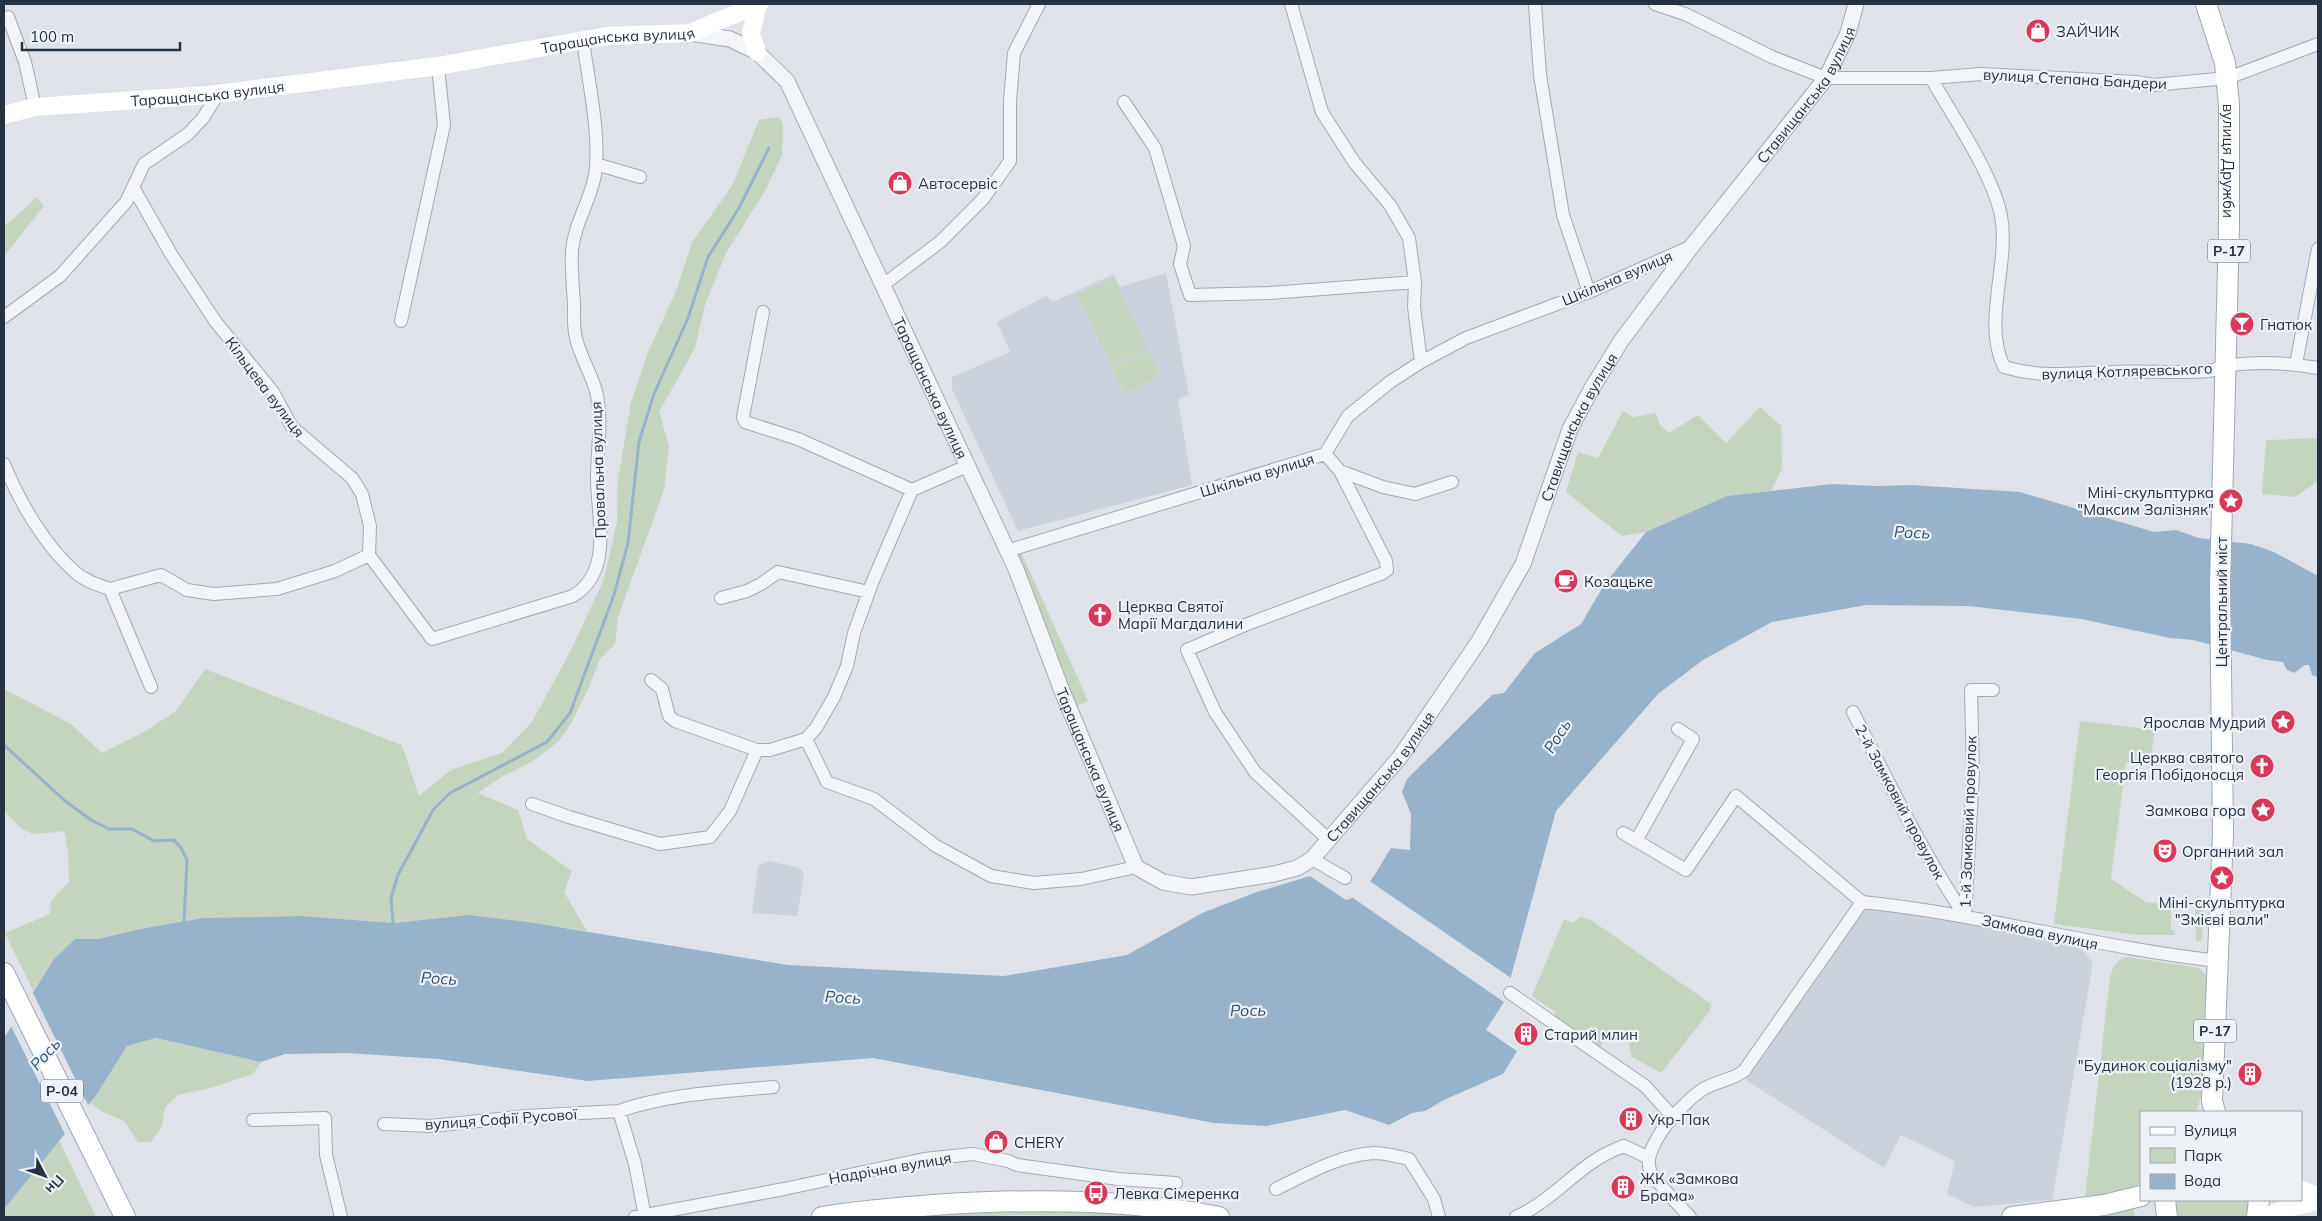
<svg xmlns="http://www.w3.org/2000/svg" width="2322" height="1221" font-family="Mulish,sans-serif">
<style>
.built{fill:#ccd2db}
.green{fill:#c5d4bf}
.water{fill:#97b3cc}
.pier{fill:#dfe3e9}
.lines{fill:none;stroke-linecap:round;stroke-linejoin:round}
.stream{stroke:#97b3cc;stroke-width:3}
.minor-casing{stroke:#a4aab3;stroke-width:14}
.tertiary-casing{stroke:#a4aab3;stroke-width:17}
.primary-casing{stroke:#9da8b6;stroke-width:22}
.minor{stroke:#f2f4f7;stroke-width:12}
.tertiary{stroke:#f2f4f7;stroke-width:15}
.secondary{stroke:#fff;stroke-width:18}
.primary{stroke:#fff;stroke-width:20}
.labels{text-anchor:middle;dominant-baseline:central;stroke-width:4.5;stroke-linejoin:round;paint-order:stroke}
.shield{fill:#eef2f7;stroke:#626c78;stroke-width:1}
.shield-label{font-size:14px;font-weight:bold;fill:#263241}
.poi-label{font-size:15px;fill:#263241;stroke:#eef2f7;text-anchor:start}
.street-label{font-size:15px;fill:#263241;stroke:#eef2f7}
.water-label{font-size:16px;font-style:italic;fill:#2d5379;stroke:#eef2f7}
</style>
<rect width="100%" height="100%" fill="#dfe3e9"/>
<path class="built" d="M 1166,273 L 1189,395 L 1178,399 L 1192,485 L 1018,531 L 952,389 L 952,377 L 1010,352 L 997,322 L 1046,296 L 1053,302 L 1114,274 L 1120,287 Z
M 768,861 L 797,867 L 802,870 L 804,876 L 797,916 L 752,913 L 758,866 Z
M 1866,908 L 1883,908 L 2053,940 L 2080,947 L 2093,963 L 2052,1200 L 1974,1207 L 1947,1194 L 1955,1161 L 1901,1135 L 1884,1168 L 1746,1080 Z"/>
<path class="green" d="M 779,117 L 783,125 L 782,155 L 765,191 L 726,253 L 705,305 L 695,348 L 659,412 L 669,446 L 664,490 L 618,617 L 615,644 L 600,659 L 589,687 L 572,722 L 559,741 L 533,761 L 500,778 L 478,793 L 518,810 L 527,839 L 572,871 L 564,892 L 587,931 L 468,915 L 393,923 L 302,916 L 203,918 L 140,929 L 98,939 L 75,939 L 54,959 L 33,991 L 5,933 L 50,914 L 51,901 L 69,882 L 68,850 L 64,831 C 28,835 28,838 4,810 L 4,689 L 71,724 L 102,753 L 144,732 L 176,711 L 205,669 L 402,745 L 419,796 L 451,770 L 502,753 L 532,722 L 572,648 L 604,579 L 617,522 L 618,480 L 631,402 L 649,350 L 676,291 L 692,242 L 732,186 L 759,120 Z
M 37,197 L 44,206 L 4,256 L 4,227 Z
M 1114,278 L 1147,348 L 1111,365 L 1078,295 Z
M 1148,350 L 1160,376 L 1124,393 L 1112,367 Z
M 1760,407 L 1781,426 L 1782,469 L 1771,491 L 1727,496 L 1646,532 L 1622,536 L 1566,492 L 1578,452 L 1598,458 L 1623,411 L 1633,417 L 1656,413 L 1660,425 L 1669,433 L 1698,415 L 1726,443 Z
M 2318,438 L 2318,481 L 2295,497 L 2262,494 L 2266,440 Z
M 1021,552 L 1088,701 L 1073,708 L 1017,557 Z
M 2080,721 L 2155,730 L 2150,764 L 2126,762 L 2111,879 L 2147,903 L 2171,902 L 2171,930 L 2174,930 L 2175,935 L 2138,935 L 2054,924 Z
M 2204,901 L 2202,941 L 2196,941 L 2195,902 Z
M 1581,917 L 1591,920 L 1711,1004 L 1709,1012 L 1661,1073 L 1632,1057 L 1629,1043 L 1619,1031 L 1610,1036 L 1600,1047 L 1553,1016 L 1555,1012 L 1532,996 L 1564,919 L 1572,923 Z
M 2129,957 L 2199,968 L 2207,976 L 2202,1094 L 2196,1112 L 2141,1112 L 2141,1183 L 2117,1193 L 2085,1197 L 2110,977 C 2113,967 2117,958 2129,957 Z
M 156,1038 L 261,1062 L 253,1074 L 214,1087 L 178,1095 L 165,1107 L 162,1126 L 151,1142 L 138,1142 L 124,1121 L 101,1111 L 90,1103 L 127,1046 Z
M 59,1140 L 96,1217 L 4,1217 L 4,1209 Z
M 2175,1200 L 2250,1200 L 2247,1217 L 2178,1217 Z
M 1015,1207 L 1113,1211 L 1167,1217 L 1015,1215 L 973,1217 L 872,1217 Z
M 2133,1209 L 2135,1216 L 2070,1217 Z"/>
<path class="water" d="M 1832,484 L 1876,486 L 1911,485 L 2020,492 L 2154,532 L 2176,530 L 2199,538 L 2251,544 L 2274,552 L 2318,576 L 2318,677 L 2312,675 L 2309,665 L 2305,665 L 2294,673 L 2287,670 L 2283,662 L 2267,660 L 2193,640 L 2170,638 L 2081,619 L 1968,606 L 1866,605 L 1772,622 L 1703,660 L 1658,694 L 1556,811 L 1504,1002 L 1486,1030 L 1517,1051 L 1503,1074 L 1446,1099 L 1425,1111 L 1412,1113 L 1389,1125 L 1345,1110 L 1266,1126 L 1214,1123 L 873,1058 L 588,1081 L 439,1059 L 347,1053 L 285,1054 L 261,1062 L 156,1038 L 127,1046 L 97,1094 L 4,1209 L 4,1038 L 54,959 L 75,939 L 98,939 L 140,929 L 203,918 L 302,916 L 393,923 L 468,915 L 528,922 L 788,965 L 1004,976 L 1127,955 L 1202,913 L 1254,893 L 1310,876 L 1346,900 C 1367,896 1380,864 1391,848 L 1410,850 L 1411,814 L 1402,792 L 1407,779 L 1492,695 L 1504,693 L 1535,653 L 1581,624 L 1604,585 L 1646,532 L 1727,496 Z"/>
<path class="pier" d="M 1368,880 L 1514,980 L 1509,995 L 1504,1002 L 1353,898 Z
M 31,989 L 89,1107 L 66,1136 L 10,1024 Z"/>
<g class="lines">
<path class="stream" d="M 4,745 L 64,800 L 91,820 L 109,829 L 132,829 L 154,841 L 174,840 L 181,848 L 187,860 L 184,921
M 393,923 L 391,898 L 398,875 L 433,810 L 450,793 L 547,742 L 570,713 L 614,595 L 628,543 L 639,442 L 654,394 L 688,318 L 708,257 L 739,208 L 769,148"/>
<defs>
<path id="minor" d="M 1291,4 L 1322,112 L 1354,162 L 1390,205 L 1409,238 L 1415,282 L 1414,307 L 1421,362
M 1535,4 L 1540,75 L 1563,215 L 1589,292
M 1655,4 L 1685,14 L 1772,57 L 1826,78 L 1931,78 L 1981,74 L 2136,82 L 2153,85 L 2228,78 L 2318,44
M 8,17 L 25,62 L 35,107
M 1931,78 C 1953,117 1993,174 2001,216 C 2010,264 1982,322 2004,367 C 2041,378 2072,373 2110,372 C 2141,370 2178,374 2209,371 C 2215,370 2221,367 2227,366 C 2257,361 2289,363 2318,368
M 1124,102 L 1155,148 L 1184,246 L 1180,264 L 1190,295 L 1269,293 L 1415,282
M 596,164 L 640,177
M 883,285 L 940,242 L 983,199 L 1010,161 L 1010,101 L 1014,53 L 1039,4
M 763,312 L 743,417 L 745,422 L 798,439 L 912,490 L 967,466
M 4,317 L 60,276 L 126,202 L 144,164 L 188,134 L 203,118 L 218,94
M 401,321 L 444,125 L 438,66
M 2296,364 L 2318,249
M 1325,454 L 1340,471 L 1386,561 L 1387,570 L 1381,574 L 1245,625 L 1187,650 L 1215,712 L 1255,772 L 1329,840
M 4,464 C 19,501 45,546 75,572 C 85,581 98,585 110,589 L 151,687
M 1340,471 L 1383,487 L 1415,494 L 1452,482
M 912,490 L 872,583 L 854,633 L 847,666 L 834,697 L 816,728 L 806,739 L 827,782 L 874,799 L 936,846 L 991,876 L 1034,883 L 1081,879 L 1136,867
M 1007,551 L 1325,454 L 1348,416 L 1390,382 L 1421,362 L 1466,338 L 1589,292 L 1692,246
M 369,555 L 432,639 L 573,596 C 614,571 597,517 597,478 C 597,449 603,419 596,391 C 591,373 580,356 576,338 C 573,327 574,315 574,304 C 573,287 571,268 572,251 C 574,224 590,202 595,175 C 601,136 588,80 583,40
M 110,589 L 161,575 L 187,590 L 214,594 L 277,589 L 335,571 L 369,555 L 370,526 L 362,494 L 352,478 L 292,427 L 273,392 L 215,321 L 171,254 L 134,189
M 721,598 L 747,591 L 761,584 L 778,572 L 869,592
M 651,680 L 662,689 L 669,716 L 675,721 L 757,750 L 770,750 L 806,739
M 1853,712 C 1888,781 1922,852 1965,916
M 532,804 L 569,817 L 660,844 L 710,837 L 730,811 L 757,750
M 1623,833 L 1686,870 L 1736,796 L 1862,902
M 1636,841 L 1693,739 L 1678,729
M 1312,859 L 1345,878
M 1965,916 L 1973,774 L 1971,690 L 1993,690
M 1510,993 L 1645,1086 L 1672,1116
M 619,1111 C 668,1094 721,1092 773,1087
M 253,1120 L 325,1118 L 326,1155 L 341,1217
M 384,1124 L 431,1126 L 526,1116 L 619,1111 L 635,1164 L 645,1217
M 1276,1189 C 1307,1174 1339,1155 1374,1153 C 1384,1153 1395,1156 1405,1158 L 1409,1159 L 1434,1199 L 1439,1217
M 635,1217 L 784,1189 L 924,1159 L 973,1154 L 1008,1161 L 1017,1165 L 1118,1179 L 1176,1183
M 1516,1217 C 1558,1198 1580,1161 1624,1146 L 1649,1158
M 1690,1217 C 1681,1207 1655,1182 1650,1170 C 1641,1146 1686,1099 1705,1088 C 1718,1081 1732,1080 1744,1071 L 1862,902 C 1982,914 2098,948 2219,961"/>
<g id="tertiary">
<path id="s1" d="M 690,33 L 730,39 L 757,52 L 787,81 L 1016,569 L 1062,691 L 1136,867 L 1163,882 L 1191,887 L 1274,874 L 1297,868 L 1312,859 L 1400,757 L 1479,641 L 1523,564 L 1570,429 L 1592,388 L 1621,341 L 1692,246 L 1826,78 L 1848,33 L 1856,4"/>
</g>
<g id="primary">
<path id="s3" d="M 2206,4 L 2225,63 L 2229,105 L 2229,226 L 2220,585 L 2223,834 L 2212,1101 L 2215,1112"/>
<path d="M 4,973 L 125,1217"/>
<path d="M 2165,1200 L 2167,1217"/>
<path d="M 822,1217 C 863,1210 905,1207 946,1204 C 1037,1199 1130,1199 1219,1217"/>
<path d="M 2012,1217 L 2104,1205 L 2141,1196"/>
<path d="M 2257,1217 L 2259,1200"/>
</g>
</defs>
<use href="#minor" class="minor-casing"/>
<use href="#tertiary" class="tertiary-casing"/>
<use href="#primary" class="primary-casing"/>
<use href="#minor" class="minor"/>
<use href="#tertiary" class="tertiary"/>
<g class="secondary">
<path d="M 757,52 L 751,34 L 758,4"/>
<path id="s2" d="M 4,115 L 35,107 L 209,95 L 438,66 L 607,36 L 690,33 L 759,4"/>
<path d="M 2301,1190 L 2318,1196"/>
<path d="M 2265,1217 L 2288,1208 L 2318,1201"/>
</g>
<use href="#primary" class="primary"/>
</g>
<defs>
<symbol id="shop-disc" viewBox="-11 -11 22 22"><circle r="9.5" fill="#d8395a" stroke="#eef2f7"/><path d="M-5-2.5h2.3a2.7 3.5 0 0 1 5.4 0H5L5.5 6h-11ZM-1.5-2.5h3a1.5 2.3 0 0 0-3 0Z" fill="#fff"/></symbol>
<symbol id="bar-disc" viewBox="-11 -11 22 22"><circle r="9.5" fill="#d8395a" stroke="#eef2f7"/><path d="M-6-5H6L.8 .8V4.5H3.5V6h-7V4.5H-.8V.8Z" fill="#fff"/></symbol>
<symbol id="sight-disc" viewBox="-11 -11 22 22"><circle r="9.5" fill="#d8395a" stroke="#eef2f7"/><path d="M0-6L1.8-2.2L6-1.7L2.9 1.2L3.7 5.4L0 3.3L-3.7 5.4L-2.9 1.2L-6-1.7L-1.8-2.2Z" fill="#fff"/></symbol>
<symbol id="cafe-disc" viewBox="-11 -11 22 22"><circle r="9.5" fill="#d8395a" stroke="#eef2f7"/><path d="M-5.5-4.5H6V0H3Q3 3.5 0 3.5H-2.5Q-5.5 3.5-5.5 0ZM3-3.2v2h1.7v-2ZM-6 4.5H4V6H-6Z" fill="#fff"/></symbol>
<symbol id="church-disc" viewBox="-11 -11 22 22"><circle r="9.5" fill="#d8395a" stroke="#eef2f7"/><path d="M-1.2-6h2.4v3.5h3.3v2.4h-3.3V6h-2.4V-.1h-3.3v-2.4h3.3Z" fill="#fff"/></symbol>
<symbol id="theatre-disc" viewBox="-11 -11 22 22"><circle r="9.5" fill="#d8395a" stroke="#eef2f7"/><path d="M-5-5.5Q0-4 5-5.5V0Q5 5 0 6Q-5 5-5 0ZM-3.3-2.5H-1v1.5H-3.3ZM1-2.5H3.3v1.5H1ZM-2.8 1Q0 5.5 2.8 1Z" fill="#fff"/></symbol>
<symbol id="building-disc" viewBox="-11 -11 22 22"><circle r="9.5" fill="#d8395a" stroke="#eef2f7"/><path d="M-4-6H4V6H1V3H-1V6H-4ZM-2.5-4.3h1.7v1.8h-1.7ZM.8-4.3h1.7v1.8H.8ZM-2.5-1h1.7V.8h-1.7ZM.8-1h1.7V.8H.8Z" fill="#fff"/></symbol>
<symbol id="bus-disc" viewBox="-11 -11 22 22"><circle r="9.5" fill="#d8395a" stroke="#eef2f7"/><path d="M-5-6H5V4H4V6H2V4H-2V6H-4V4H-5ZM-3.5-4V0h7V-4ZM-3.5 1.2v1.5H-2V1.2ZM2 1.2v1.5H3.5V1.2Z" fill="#fff"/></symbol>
</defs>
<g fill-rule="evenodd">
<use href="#shop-disc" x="2024" y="17" width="28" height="28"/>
<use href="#shop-disc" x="886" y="169" width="28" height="28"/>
<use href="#bar-disc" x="2228" y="310" width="28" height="28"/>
<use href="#sight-disc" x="2217" y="487" width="28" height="28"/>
<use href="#cafe-disc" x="1552" y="567" width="28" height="28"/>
<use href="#church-disc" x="1086" y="601" width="28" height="28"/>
<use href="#sight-disc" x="2269" y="708" width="28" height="28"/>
<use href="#church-disc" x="2248" y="752" width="28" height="28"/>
<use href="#sight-disc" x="2249" y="796" width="28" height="28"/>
<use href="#theatre-disc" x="2151" y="837" width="28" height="28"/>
<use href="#sight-disc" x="2208" y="864" width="28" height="28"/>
<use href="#building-disc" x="1512" y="1020" width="28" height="28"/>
<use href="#building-disc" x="2236" y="1060" width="28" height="28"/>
<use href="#building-disc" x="1617" y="1105" width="28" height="28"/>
<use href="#shop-disc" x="982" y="1128" width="28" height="28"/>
<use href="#building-disc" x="1609" y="1173" width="28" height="28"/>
<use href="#bus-disc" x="1082" y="1179" width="28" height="28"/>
</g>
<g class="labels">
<g class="shield">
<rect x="2208" y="239.5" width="42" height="23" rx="4"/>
<rect x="2194" y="1019.5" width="42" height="23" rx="4"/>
<rect x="41" y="1079.5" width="42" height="23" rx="4"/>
</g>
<g class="shield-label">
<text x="2229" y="251">Р-17</text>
<text x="2215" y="1031">Р-17</text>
<text x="62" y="1091">Р-04</text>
</g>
<g class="poi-label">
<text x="2056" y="31">ЗАЙЧИК</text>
<text x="918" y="183">Автосервіс</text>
<text x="2260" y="324">Гнатюк</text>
<text x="2214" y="492" text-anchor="end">Міні-скульптурка<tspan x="2214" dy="17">"Максим Залізняк"</tspan></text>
<text x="1584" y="581">Козацьке</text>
<text x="1118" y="606">Церква Святої<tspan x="1118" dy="17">Марії Магдалини</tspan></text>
<text x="2266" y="722" text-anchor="end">Ярослав Мудрий</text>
<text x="2244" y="757" text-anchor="end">Церква святого<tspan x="2244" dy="17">Георгія Побідоносця</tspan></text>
<text x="2246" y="810" text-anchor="end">Замкова гора</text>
<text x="2182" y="851">Органний зал</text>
<text x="2222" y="902" text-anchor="middle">Міні-скульптурка<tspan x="2222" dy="17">"Змієві вали"</tspan></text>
<text x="1544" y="1034">Старий млин</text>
<text x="2232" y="1065" text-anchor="end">"Будинок соціалізму"<tspan x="2232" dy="17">(1928 р.)</tspan></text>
<text x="1648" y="1119">Укр-Пак</text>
<text x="1014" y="1142">CHERY</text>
<text x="1640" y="1178">ЖК «Замкова<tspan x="1640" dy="17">Брама»</tspan></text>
<text x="1114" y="1193">Левка Сімеренка</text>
</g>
<g class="street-label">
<text stroke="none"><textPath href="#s2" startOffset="619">Таращанська вулиця</textPath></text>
<text transform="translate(2075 79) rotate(3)">вулиця Степана Бандери</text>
<text stroke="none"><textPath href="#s2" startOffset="205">Таращанська вулиця</textPath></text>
<text stroke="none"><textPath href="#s1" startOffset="2074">Ставищанська вулиця</textPath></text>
<text stroke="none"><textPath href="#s3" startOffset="160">вулиця Дружби</textPath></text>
<text transform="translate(1617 278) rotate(-23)">Шкільна вулиця</text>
<text transform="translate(2127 371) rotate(-2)">вулиця Котляревського</text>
<text transform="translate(265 387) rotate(53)">Кільцева вулиця</text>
<text stroke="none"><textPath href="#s1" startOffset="451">Таращанська вулиця</textPath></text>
<text stroke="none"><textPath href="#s1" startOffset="1669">Ставищанська вулиця</textPath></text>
<text transform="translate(598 470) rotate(-92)">Провальна вулиця</text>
<text transform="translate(1257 475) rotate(-17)">Шкільна вулиця</text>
<text transform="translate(2221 602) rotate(-90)">Центральний міст</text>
<text stroke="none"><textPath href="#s1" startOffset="856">Таращанська вулиця</textPath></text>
<text stroke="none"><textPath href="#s1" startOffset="1264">Ставищанська вулиця</textPath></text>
<text transform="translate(1900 802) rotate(62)">2-й Замковий провулок</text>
<text transform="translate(1968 822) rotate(-88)">1-й Замковий провулок</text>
<text transform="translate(2040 932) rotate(12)">Замкова вулиця</text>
<text transform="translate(501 1119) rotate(-4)">вулиця Софії Русової</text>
<text transform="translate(890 1168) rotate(-10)">Надрічна вулиця</text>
</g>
<g class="water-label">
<text transform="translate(1912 532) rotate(2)">Рось</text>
<text transform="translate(1557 736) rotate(-58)">Рось</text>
<text transform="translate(439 978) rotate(3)">Рось</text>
<text transform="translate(843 997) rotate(3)">Рось</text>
<text transform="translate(1248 1010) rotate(-1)">Рось</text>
<text transform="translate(45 1054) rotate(-48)">Рось</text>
</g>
</g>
<rect width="2322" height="1221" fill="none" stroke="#263241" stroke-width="10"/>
<rect x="2140" y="1111" width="162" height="90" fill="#eef2f7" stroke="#9ea5ae"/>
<rect x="2150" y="1127" width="25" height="8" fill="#ffffff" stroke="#9ea5ae"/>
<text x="2184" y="1136" font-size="15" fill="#263241">Вулиця</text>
<rect x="2150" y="1148" width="25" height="15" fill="#c5d4bf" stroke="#9ea5ae"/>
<text x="2184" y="1161" font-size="15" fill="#263241">Парк</text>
<rect x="2150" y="1174" width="25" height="15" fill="#97b3cc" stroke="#9ea5ae"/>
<text x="2184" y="1186" font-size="15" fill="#263241">Вода</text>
<g transform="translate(45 1176) rotate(131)" stroke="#eef2f7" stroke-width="4" paint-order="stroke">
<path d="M0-4L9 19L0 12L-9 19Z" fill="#263241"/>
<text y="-8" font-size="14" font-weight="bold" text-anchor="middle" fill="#263241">Пн</text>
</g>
<path d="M22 42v8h158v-8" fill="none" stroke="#263241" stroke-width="2.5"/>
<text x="30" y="42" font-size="15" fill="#263241" stroke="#eef2f7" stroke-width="4" paint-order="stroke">100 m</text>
</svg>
